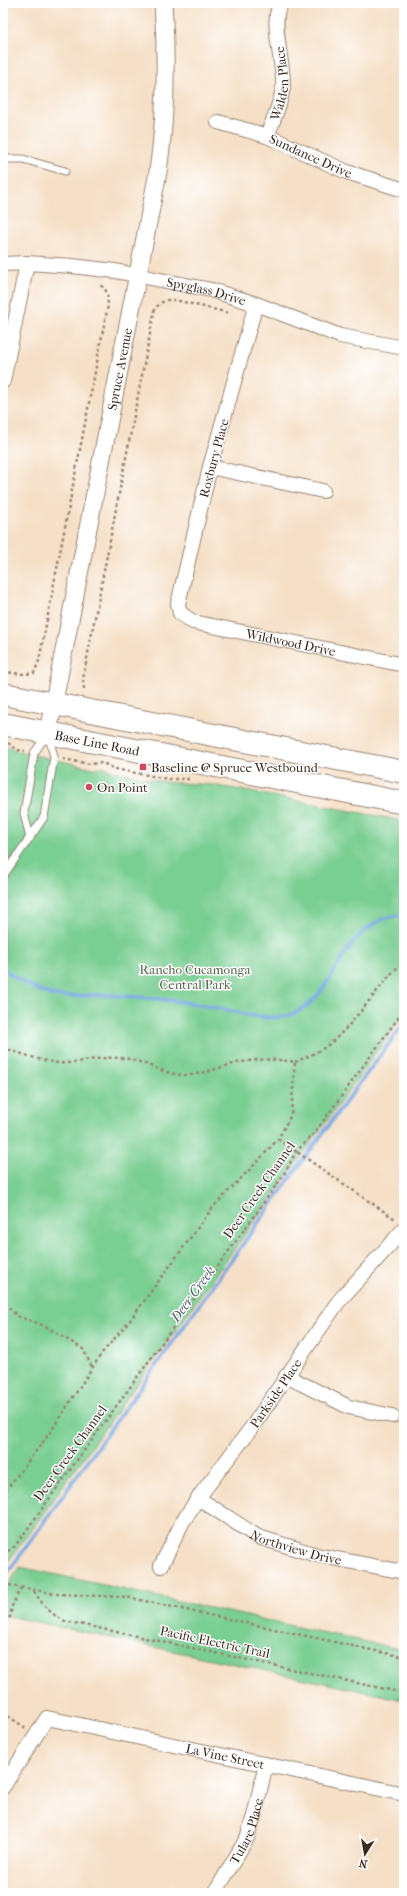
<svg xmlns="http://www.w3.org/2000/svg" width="407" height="1896" font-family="'IM FELL French Canon',serif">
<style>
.green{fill:#79ce92;stroke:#5a7c58}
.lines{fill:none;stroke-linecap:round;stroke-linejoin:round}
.stream{stroke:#70a4dd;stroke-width:4}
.service-casing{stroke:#988472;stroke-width:9}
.minor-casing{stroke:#988472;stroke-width:16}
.tertiary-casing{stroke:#988472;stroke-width:19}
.primary-casing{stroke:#988472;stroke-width:24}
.path{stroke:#988472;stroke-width:2.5;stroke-dasharray:3 3;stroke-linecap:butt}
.service{stroke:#fff;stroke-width:7}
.minor{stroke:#fff;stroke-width:14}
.tertiary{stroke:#fff;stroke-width:17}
.primary{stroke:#fff;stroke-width:22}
.poi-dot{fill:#d1495b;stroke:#fff;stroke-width:1.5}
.labels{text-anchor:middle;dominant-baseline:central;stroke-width:3;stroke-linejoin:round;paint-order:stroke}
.street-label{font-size:13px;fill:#3b2a1e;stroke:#fff}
.poi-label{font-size:13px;fill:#3b2a1e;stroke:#fff;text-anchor:start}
.park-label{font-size:13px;fill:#516347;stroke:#fff}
.water-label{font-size:14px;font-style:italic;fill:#505b6a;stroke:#fff}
</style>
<rect width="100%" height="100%" fill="#fff"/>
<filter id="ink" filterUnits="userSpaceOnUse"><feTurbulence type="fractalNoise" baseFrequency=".025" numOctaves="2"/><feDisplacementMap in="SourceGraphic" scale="8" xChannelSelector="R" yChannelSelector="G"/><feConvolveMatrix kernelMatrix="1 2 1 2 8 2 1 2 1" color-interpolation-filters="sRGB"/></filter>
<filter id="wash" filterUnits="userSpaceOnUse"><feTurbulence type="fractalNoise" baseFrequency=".012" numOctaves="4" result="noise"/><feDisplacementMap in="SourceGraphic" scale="16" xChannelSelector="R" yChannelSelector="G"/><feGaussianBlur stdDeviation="0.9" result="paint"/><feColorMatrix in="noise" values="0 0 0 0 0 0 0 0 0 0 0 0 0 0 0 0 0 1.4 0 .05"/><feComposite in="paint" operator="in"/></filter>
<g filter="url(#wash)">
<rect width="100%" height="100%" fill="#f5dfc6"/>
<path class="green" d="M 3,744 L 19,752 L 94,768 L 102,766 L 114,771 L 165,782 L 214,785 L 404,821 L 404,1014 L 3,1569 Z
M 20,1567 L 404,1650 L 404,1700 L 3,1615 L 3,1592 Z"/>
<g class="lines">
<path class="stream" d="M 3,969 C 18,979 38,993 57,996 C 72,998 90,994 105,995 C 148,997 189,1001 231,1011 C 254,1016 277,1023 299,1011 C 332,992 339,947 370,927 C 376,923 383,918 389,917 C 394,916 399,916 404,914
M 3,1579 L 303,1160 L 404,1023"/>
</g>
</g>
<g filter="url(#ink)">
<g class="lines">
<defs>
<path id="service" d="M 3,159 L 23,159 L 65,171
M 30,838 L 24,813 L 34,753 L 46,736
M 3,876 L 44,817 L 54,757 L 49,737"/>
<g id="minor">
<path id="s1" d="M 218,122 L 267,136 L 347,172 L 404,190"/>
<path id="s2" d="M 267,136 C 273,120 281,104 283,87 C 285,67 268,15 282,3"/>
<path id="s3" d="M 3,264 L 27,263 L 72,266 L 115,271 L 211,290 L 256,304 L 340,336 L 404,348"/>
<path id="s4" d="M 256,304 L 210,467 L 178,604 L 180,613 L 193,622 L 404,665"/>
<path d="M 3,381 L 27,263"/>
<path d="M 210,467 L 323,491"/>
<path d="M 286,1376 L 349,1407 L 392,1416"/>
<path id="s5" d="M 198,1498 L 258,1537 L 317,1555 L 404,1572"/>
<path id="s6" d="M 161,1566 L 182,1523 L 198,1498 L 252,1427 L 338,1302 L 404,1229"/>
<path id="s7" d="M 3,1787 L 47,1718 L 404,1794"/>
<path id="s8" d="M 215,1893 L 247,1838 L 254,1816 L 266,1764"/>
</g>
<g id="tertiary">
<path id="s9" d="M 48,732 L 158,172 C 166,116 167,60 163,3"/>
</g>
<g id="primary">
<path d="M 3,694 L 404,772"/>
<path id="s10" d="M 3,724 L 404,803"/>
</g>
</defs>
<use href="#service" class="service-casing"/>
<use href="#minor" class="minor-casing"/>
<use href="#tertiary" class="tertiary-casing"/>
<use href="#primary" class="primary-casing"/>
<path class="path" d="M 3,672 L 24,674 L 34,673 L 39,661 L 108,305 L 107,292 L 99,283
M 84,689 L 83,679 L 155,308 L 165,300 L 175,300 L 229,313
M 8,743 L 18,750 L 25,751
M 63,759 L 90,764 L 103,763 L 115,769 L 168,779 L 189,779
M 3,1048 C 21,1053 50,1065 68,1063 C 89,1061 108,1055 129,1059 C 149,1063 166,1076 187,1075 C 209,1074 228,1063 249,1061 C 265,1058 280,1060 295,1062 L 291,1115 L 278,1139 L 258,1161 L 213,1207 L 128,1323 L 102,1353 L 49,1434 L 3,1494
M 295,1062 C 308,1056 322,1051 333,1041 C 360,1017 378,985 404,961
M 278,1139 L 395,1219
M 3,1291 L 6,1304 L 17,1316 L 45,1326 L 83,1349 L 92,1367
M 3,1555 L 15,1546 L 283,1176 L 296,1152 L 316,1131 L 404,1010
M 3,1584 L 57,1594 L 126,1597 L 404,1657
M 34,1591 C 43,1605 50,1614 65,1621 L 404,1693
M 3,1620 L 10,1617 L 12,1606 L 21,1588
M 3,1713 L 26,1728"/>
<use href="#service" class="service"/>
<use href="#minor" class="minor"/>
<use href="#tertiary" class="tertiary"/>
<use href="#primary" class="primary"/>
</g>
</g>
<g class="poi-dot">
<rect x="139" y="763" width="8" height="8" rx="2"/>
<circle cx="89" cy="787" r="4"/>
</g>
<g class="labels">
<g class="street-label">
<text stroke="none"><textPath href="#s2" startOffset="55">Walden Place</textPath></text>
<text stroke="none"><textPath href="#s1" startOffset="99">Sundance Drive</textPath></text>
<text stroke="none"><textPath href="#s3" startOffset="206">Spyglass Drive</textPath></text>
<text stroke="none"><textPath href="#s9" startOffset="370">Spruce Avenue</textPath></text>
<text transform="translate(214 458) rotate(-75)">Roxbury Place</text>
<text stroke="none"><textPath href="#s4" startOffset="435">Wildwood Drive</textPath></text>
<text stroke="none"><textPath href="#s10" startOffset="96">Base Line Road</textPath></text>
<text transform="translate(259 1190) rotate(-55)">Deer Creek Channel</text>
<text stroke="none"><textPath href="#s6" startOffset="208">Parkside Place</textPath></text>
<text transform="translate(70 1453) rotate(-54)">Deer Creek Channel</text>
<text stroke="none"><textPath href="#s5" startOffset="111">Northview Drive</textPath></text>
<text transform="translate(215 1642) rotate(12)">Pacific Electric Trail</text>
<text stroke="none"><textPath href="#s7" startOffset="264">La Vine Street</textPath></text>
<text stroke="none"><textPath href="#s8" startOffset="70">Tulare Place</textPath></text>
</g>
<g class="poi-label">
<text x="151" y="767">Baseline @ Spruce Westbound</text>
<text x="97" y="787">On Point</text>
</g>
<g class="park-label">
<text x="195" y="969">Rancho Cucamonga<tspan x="195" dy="15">Central Park</tspan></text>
</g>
<g class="water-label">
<text transform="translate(193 1294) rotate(-54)">Deer Creek</text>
</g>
</g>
<rect width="407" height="1896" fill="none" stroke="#fff" stroke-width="16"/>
<g transform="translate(365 1854) rotate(191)" stroke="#ffffff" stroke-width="3" paint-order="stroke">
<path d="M0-3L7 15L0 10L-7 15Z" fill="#3b2a1e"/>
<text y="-6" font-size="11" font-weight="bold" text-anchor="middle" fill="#3b2a1e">N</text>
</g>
</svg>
